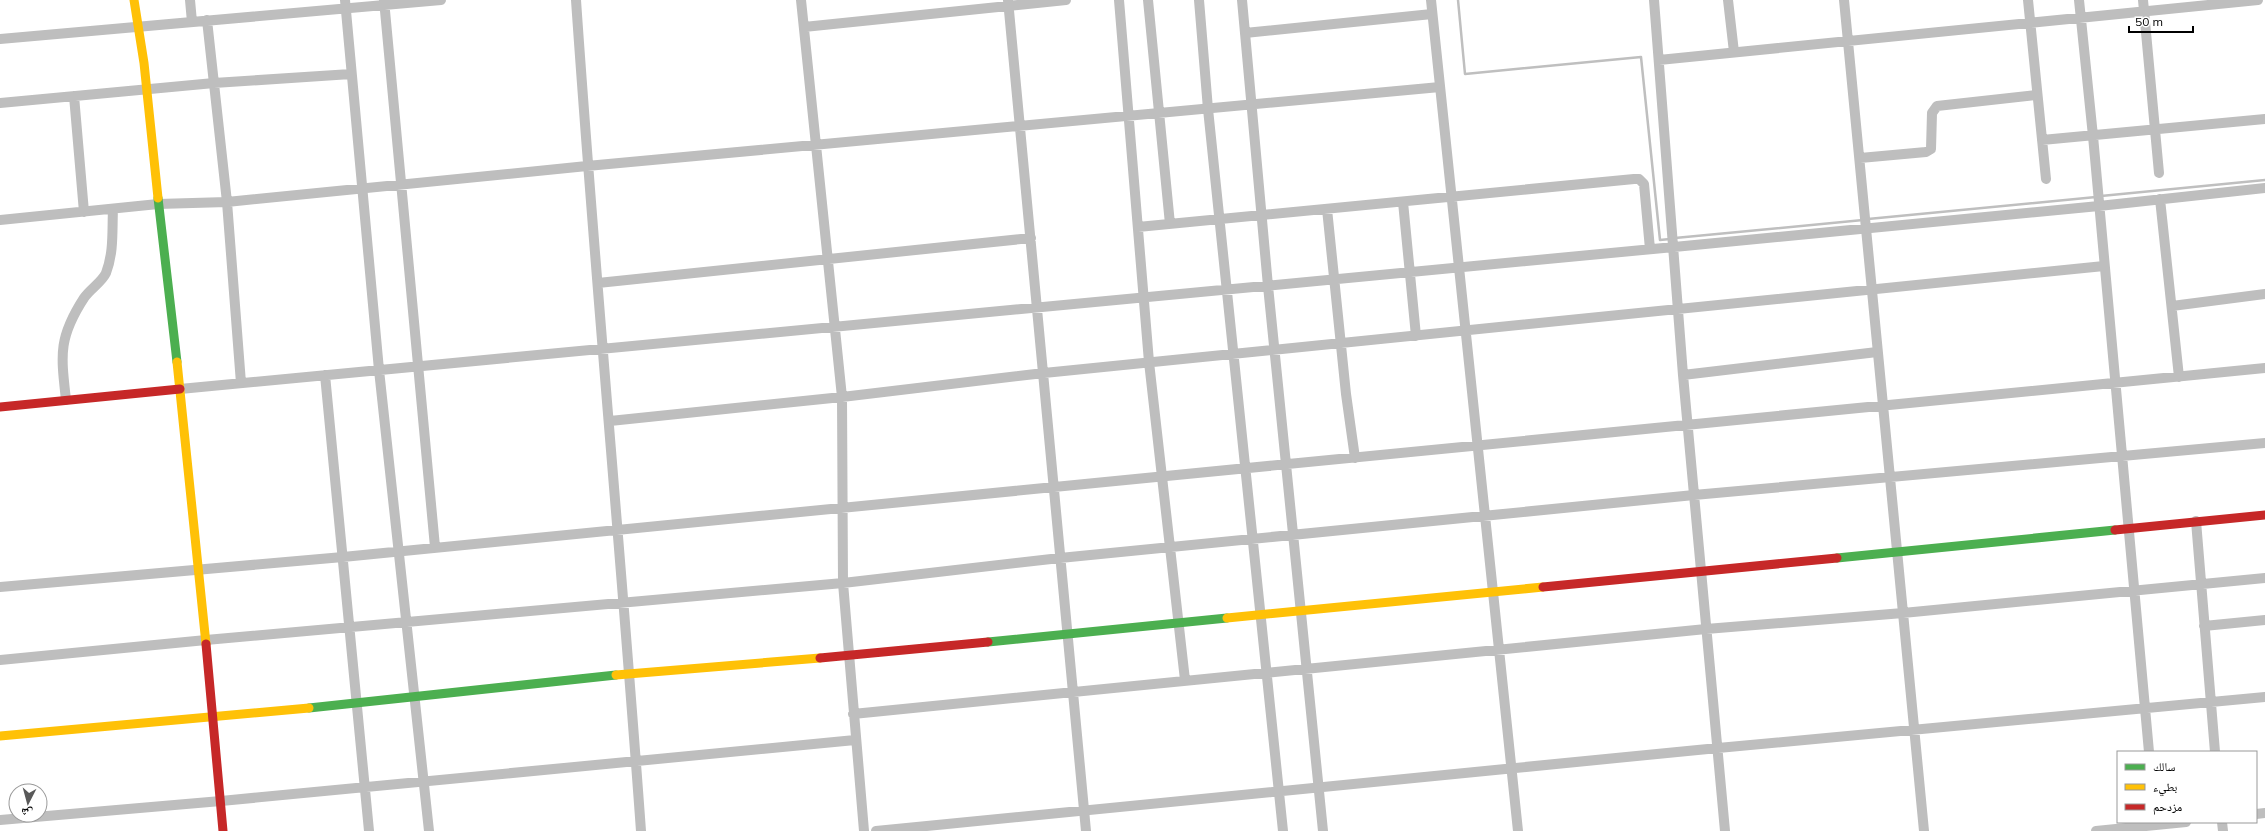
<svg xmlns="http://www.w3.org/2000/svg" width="2265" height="831" font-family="Mulish,'Noto Naskh Arabic',sans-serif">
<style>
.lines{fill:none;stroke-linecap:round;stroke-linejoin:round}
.stream{stroke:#bfbfbf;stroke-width:2.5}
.street{stroke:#bebebe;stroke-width:10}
.fast{stroke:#4caf50;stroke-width:9}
.slow{stroke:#ffc107;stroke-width:9}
.jam{stroke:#c62828;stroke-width:9}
</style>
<rect width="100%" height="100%" fill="#fff"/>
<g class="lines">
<path class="stream" d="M 1458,0 L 1465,74 L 1641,57 L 1660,240 L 1670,239
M 2101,196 L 2265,180
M 1868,219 L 2096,197
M 1675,238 L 1863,220"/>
<path class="street" d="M 190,0 L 192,22
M 345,0 L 379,370 L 429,831
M 384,0 L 435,547
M 576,0 C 595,277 621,554 641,831
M 801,0 L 842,397 L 843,583 L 864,831
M 1008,0 L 1086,831
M 1119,0 L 1149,362 L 1185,680
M 1148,0 L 1170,224
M 1199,0 L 1208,109 L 1283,831
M 1242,0 L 1268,286 L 1323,831
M 1431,0 L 1518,831
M 1654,0 L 1683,375 L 1725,831
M 1728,0 L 1734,52
M 1844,0 L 1924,831
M 2028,0 L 2046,179
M 2079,0 L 2093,136 L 2149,752
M 2143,0 L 2159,173
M 207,20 L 227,202 L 241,383
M 804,27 L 1066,0
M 1245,33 L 1432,14
M 0,39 L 441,0
M 1659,60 L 2258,0
M 74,96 L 84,212
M 0,103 L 214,83 L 351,74
M 2042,140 L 2265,119
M 1860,158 L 1926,152 L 1931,149 L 1932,113 L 1937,106 L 2037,95
M 2160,199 L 2179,377
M 1403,202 L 1416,336
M 1327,209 L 1346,394 L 1355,458
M 0,220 L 158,204 L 227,202 L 587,166 L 1440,87
M 1138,227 L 1634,179 L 1639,179 L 1644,184 L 1650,249
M 598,283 L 1031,238
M 2172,306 L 2265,294
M 325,375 L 369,831
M 1683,375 L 1877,352
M 180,389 L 1674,247 L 2099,206 L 2265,188
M 66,400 C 61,355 58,338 84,298 C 90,289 102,282 106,273 C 114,252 112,231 113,209
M 610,421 L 842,397 L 1044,373 L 2104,266
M 2196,521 L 2215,752
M 0,587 L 343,557 L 2265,368
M 2204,626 L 2265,620
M 0,660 L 206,640 L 843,583 L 1060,558 L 1694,495 L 2265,443
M 853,714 L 1706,629 L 1903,613 L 2265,578
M 2256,814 L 2265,813
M 0,820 L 221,801 L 855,740
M 2222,822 L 2223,831
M 876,831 L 1718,748 L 2265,697
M 2096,831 L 2186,822"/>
<path class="fast" d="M 158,198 L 177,362
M 1837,558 L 2115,530
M 988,642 L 1227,618
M 309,708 L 616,675"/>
<path class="slow" d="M 134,0 L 144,63 L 158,198
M 177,362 L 206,644
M 1227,618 L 1543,587
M 616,675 L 820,658
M 0,736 L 309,708"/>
<path class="jam" d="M 0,407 L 180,389
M 2115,530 L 2265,515
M 1543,587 L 1837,558
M 206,644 L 223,831
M 820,658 L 988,642"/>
</g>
<rect x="2117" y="751" width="140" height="72" fill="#ffffff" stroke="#999999"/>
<rect x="2125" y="764" width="20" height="6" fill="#4caf50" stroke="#999999"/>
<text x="2153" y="771" font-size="12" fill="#000000">سالك</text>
<rect x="2125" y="784" width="20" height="6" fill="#ffc107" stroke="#999999"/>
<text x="2153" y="791" font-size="12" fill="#000000">بطيء</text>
<rect x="2125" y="804" width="20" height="6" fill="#c62828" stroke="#999999"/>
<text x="2153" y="811" font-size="12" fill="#000000">مزدحم</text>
<g transform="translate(28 803) rotate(186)"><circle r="19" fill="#ffffff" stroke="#999999"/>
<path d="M0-3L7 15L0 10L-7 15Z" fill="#595959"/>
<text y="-6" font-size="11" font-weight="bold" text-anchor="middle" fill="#000000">ش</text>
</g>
<path d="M2129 26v6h64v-6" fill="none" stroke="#000000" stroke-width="2"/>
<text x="2135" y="26" font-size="12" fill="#000000" stroke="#ffffff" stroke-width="3" paint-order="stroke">50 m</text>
</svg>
